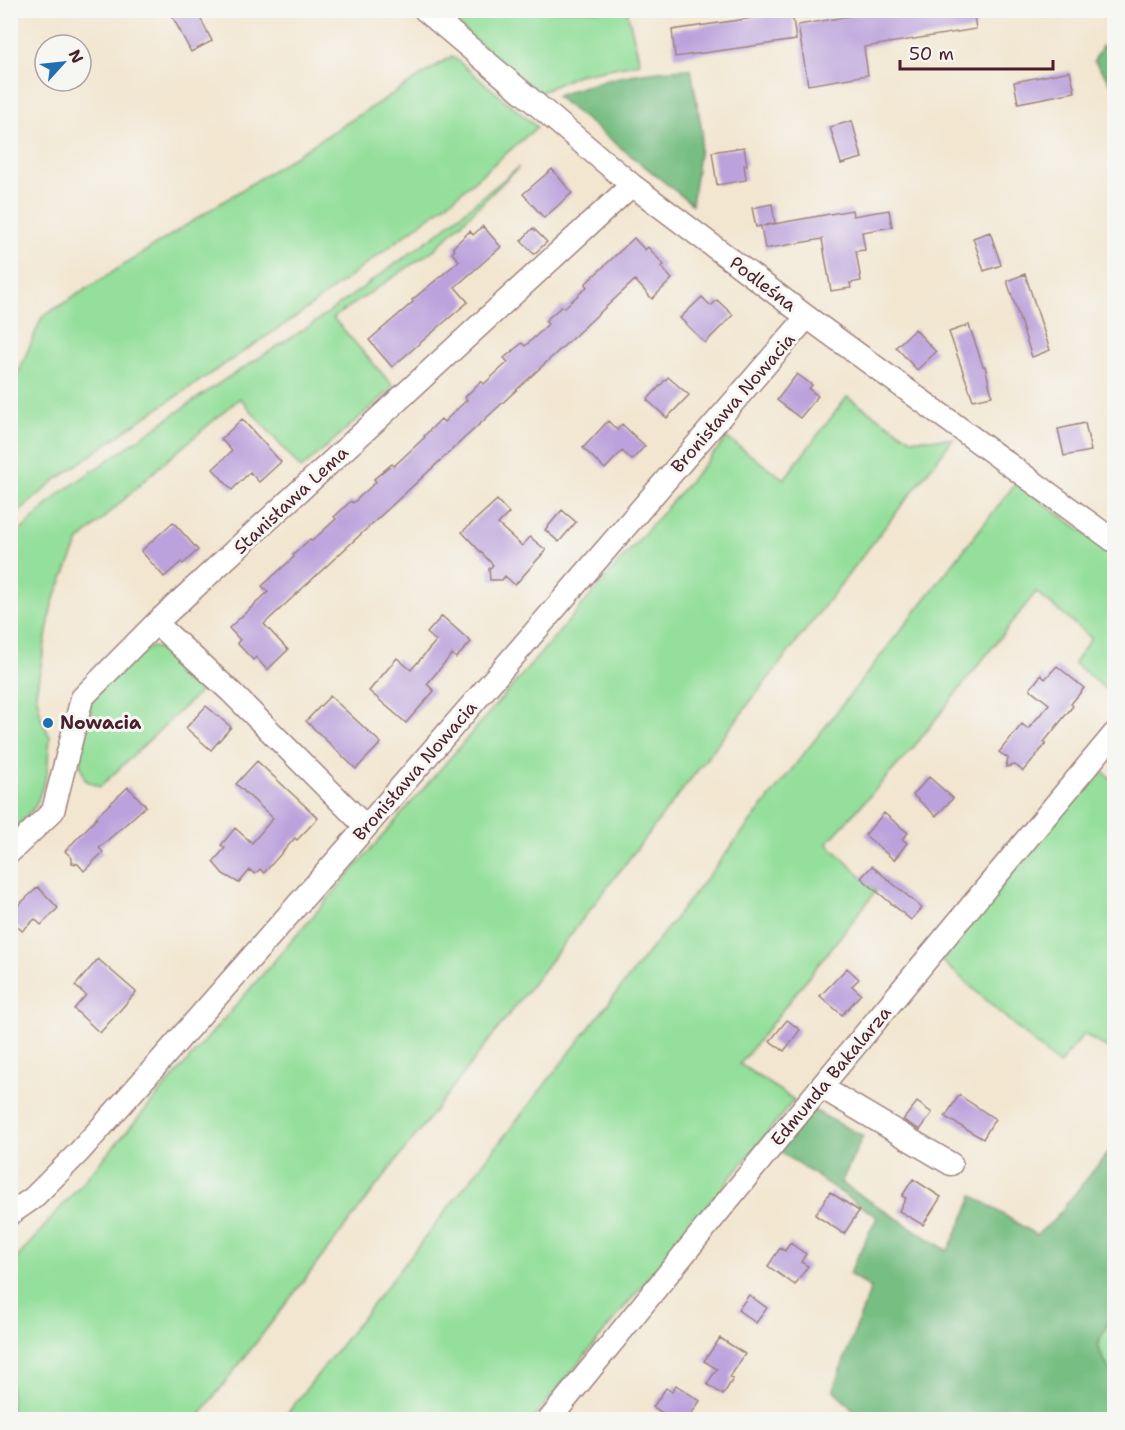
<svg xmlns="http://www.w3.org/2000/svg" width="1125" height="1430" font-family="'Shantell Sans',sans-serif">
<style>
.green{fill:#94df9b;stroke:#6f7f63;stroke-width:1.5}
.forest{fill:#77be83;stroke:#606e57;stroke-width:1.5}
.building{fill:#bca2dc}
.lines{fill:none;stroke-linecap:round;stroke-linejoin:round}
.minor-casing{stroke:#9e827e;stroke-width:25}
.minor{stroke:#fff;stroke-width:22}
.poi-dot{fill:#1f6fb2;stroke:#f6f6f2;stroke-width:2}
.labels{text-anchor:middle;dominant-baseline:central;stroke-width:6;stroke-linejoin:round;paint-order:stroke}
.street-label{font-size:18px;fill:#4a1f2b;stroke:#f6f6f2}
.poi-label{font-size:18px;font-weight:bold;fill:#4a1f2b;stroke:#f6f6f2;text-anchor:start}
</style>
<rect width="100%" height="100%" fill="#f6f6f2"/>
<filter id="ink" filterUnits="userSpaceOnUse"><feTurbulence type="fractalNoise" baseFrequency=".0167" numOctaves="2"/><feDisplacementMap in="SourceGraphic" scale="12" xChannelSelector="R" yChannelSelector="G"/><feConvolveMatrix kernelMatrix="1 2 1 2 8 2 1 2 1" color-interpolation-filters="sRGB"/></filter>
<filter id="wash" filterUnits="userSpaceOnUse"><feTurbulence type="fractalNoise" baseFrequency=".008" numOctaves="4" result="noise"/><feDisplacementMap in="SourceGraphic" scale="24" xChannelSelector="R" yChannelSelector="G"/><feGaussianBlur stdDeviation="1.35" result="paint"/><feColorMatrix in="noise" values="0 0 0 0 0 0 0 0 0 0 0 0 0 0 0 0 0 1.4 0 .05"/><feComposite in="paint" operator="in"/></filter>
<g filter="url(#wash)">
<rect width="100%" height="100%" fill="#f2e6d0"/>
<path class="green" d="M 452,10 L 627,11 L 640,63 L 577,75 L 539,93 L 449,18 Z
M 452,56 L 537,127 L 453,199 L 300,314 L 132,426 L 53,482 L 11,519 L 11,379 L 18,374 L 42,317 Z
M 519,167 L 435,249 L 333,318 L 394,387 L 301,469 L 240,398 L 158,468 L 79,541 L 52,604 L 36,693 L 42,721 L 50,737 L 47,774 L 36,805 L 11,835 L 11,540 L 59,494 L 224,380 L 311,325 L 438,233 Z
M 847,397 L 911,439 L 953,439 L 197,1419 L 11,1419 L 11,1265 L 727,438 L 784,479 Z
M 1016,483 L 1114,554 L 1114,696 L 1074,663 L 1091,638 L 1036,592 L 913,748 L 827,843 L 876,891 L 740,1064 L 794,1100 L 533,1419 L 282,1420 Z
M 151,647 L 164,649 L 206,686 L 100,787 L 85,780 L 80,763 L 92,698 L 140,654 Z
M 1099,768 L 1114,781 L 1114,1047 L 1111,1051 L 1084,1034 L 1059,1065 L 941,960 Z
M 1114,1309 L 1114,1379 L 1097,1346 Z"/>
<path class="forest" d="M 1102,46 L 1114,53 L 1114,87 L 1094,61 Z
M 691,69 L 702,132 L 692,204 L 556,96 C 600,79 644,70 691,69 Z
M 813,1110 L 863,1136 L 841,1183 L 948,1251 L 971,1202 L 972,1195 L 1036,1235 L 1053,1221 L 1114,1145 L 1114,1309 L 1097,1346 L 1114,1379 L 1114,1419 L 861,1419 L 833,1389 L 871,1288 L 849,1274 L 877,1217 L 778,1150 Z"/>
<g id="blocks">
<path class="building" d="M 169,10 L 196,10 L 212,41 L 191,52 Z
M 886,10 L 973,10 L 976,29 L 864,47 L 868,75 L 808,85 L 798,25 Z
M 792,12 L 796,40 L 675,57 L 672,30 Z
M 1070,71 L 1075,92 L 1018,103 L 1014,82 Z
M 852,121 L 862,158 L 841,164 L 830,127 Z
M 744,147 L 747,165 L 744,165 L 746,180 L 717,185 L 712,152 Z
M 552,169 L 572,193 L 544,218 L 523,194 Z
M 772,204 L 775,223 L 763,226 L 852,210 L 853,216 L 889,210 L 892,227 L 862,232 L 865,250 L 856,251 L 861,281 L 850,283 L 851,288 L 831,291 L 822,239 L 765,249 L 761,226 L 756,227 L 752,208 Z
M 483,226 L 501,247 L 455,287 L 468,302 L 392,367 L 369,340 L 413,302 L 412,300 L 459,261 L 452,253 L 455,250 L 453,247 L 470,231 L 473,235 Z
M 533,228 L 547,242 L 534,254 L 521,241 Z
M 990,232 L 1001,265 L 984,271 L 973,238 Z
M 634,238 L 645,250 L 648,247 L 664,265 L 661,267 L 672,279 L 652,299 L 635,280 L 264,624 L 288,650 L 267,670 L 256,657 L 253,660 L 237,643 L 240,640 L 229,628 L 268,592 L 262,586 L 294,557 L 293,555 L 310,539 L 312,541 L 336,519 L 334,517 L 351,501 L 353,503 L 376,482 L 374,479 L 392,464 L 394,466 L 425,437 L 424,436 L 441,419 L 444,422 L 455,411 L 467,400 L 465,397 L 481,381 L 484,384 L 508,362 L 504,358 L 522,343 L 525,346 L 537,335 L 548,324 L 545,321 L 562,306 L 564,308 L 587,287 L 585,284 Z
M 1025,274 L 1050,350 L 1032,357 L 1007,281 Z
M 702,297 L 711,306 L 717,300 L 733,315 L 705,343 L 680,318 Z
M 969,325 L 983,366 L 985,366 L 992,396 L 973,400 L 949,332 Z
M 915,329 L 936,352 L 917,370 L 896,347 Z
M 797,374 L 812,385 L 809,389 L 818,396 L 800,418 L 777,400 Z
M 668,377 L 689,395 L 667,418 L 647,400 Z
M 242,419 L 281,462 L 259,482 L 250,472 L 232,490 L 213,469 L 232,451 L 221,439 Z
M 608,421 L 617,430 L 622,424 L 645,446 L 632,460 L 622,451 L 605,469 L 583,448 Z
M 1085,423 L 1091,451 L 1064,456 L 1058,429 Z
M 497,500 L 509,513 L 498,524 L 522,546 L 530,537 L 546,550 L 515,585 L 505,576 L 502,580 L 490,580 L 489,569 L 493,565 L 462,532 Z
M 562,510 L 576,522 L 559,542 L 545,530 Z
M 173,522 L 198,550 L 183,564 L 181,562 L 164,577 L 141,551 Z
M 442,616 L 471,642 L 456,658 L 452,654 L 427,684 L 434,691 L 406,723 L 369,691 L 397,658 L 411,670 L 436,641 L 427,633 Z
M 1057,666 L 1084,688 L 1071,704 L 1073,706 L 1044,742 L 1046,744 L 1023,771 L 1015,765 L 1006,767 L 1008,758 L 999,752 L 1022,724 L 1028,729 L 1049,704 L 1030,689 L 1041,675 L 1045,679 Z
M 330,696 L 381,743 L 356,769 L 306,721 Z
M 206,706 L 231,727 L 211,750 L 186,728 Z
M 257,761 L 318,818 L 297,840 L 295,838 L 264,873 L 260,869 L 255,874 L 250,870 L 239,883 L 223,874 L 213,862 L 225,848 L 221,845 L 235,828 L 252,843 L 273,818 L 236,784 Z
M 929,777 L 953,798 L 936,816 L 913,795 Z
M 128,787 L 146,806 L 99,848 L 103,852 L 84,871 L 78,864 L 72,863 L 72,858 L 65,851 L 97,818 L 96,817 Z
M 884,813 L 908,833 L 902,839 L 907,843 L 894,860 L 865,835 Z
M 872,866 L 922,908 L 911,920 L 861,878 Z
M 38,887 L 58,908 L 41,925 L 35,919 L 22,931 L 10,919 L 10,913 Z
M 98,959 L 136,992 L 100,1033 L 74,1009 L 86,995 L 75,986 Z
M 847,968 L 859,979 L 852,986 L 861,994 L 842,1015 L 820,996 Z
M 787,1020 L 800,1030 L 784,1051 L 770,1041 Z
M 959,1095 L 995,1119 L 983,1139 L 945,1117 Z
M 917,1102 L 932,1113 L 920,1130 L 903,1120 Z
M 913,1179 L 941,1197 L 923,1225 L 899,1211 L 906,1198 L 902,1196 Z
M 830,1192 L 859,1211 L 844,1234 L 815,1215 Z
M 790,1243 L 806,1254 L 801,1262 L 808,1266 L 795,1285 L 768,1266 L 780,1248 L 785,1251 Z
M 749,1295 L 767,1308 L 756,1323 L 738,1310 Z
M 720,1338 L 745,1354 L 730,1377 L 733,1379 L 723,1395 L 707,1384 L 717,1369 L 704,1361 Z
M 676,1385 L 700,1401 L 688,1419 L 672,1419 L 653,1407 L 666,1388 L 672,1392 Z"/>
</g>
</g>
<g filter="url(#ink)">
<use href="#blocks" fill-opacity="0" stroke="#9e827e" stroke-width="1.5"/>
<g class="lines">
<defs>
<path id="minor" d="M 425,10 L 632,185 L 807,317 L 1114,541
M 156,623 L 231,692 L 366,827
M 10,852 L 53,811 L 82,698 L 156,623 L 632,185
M 821,1087 L 951,1164
M 10,1214 L 33,1198 L 79,1152 L 154,1068 L 366,827 L 807,317
M 549,1420 L 776,1141 L 1114,734"/>
</defs>
<use href="#minor" class="minor-casing"/>
<use href="#minor" class="minor"/>
</g>
</g>
<circle class="poi-dot" cx="48" cy="723" r="6"/>
<g class="labels">
<g class="street-label">
<text transform="translate(763 284) rotate(37)">Podleśna</text>
<text transform="translate(733 403) rotate(-49)">Bronisława Nowacia</text>
<text transform="translate(291 500) rotate(-43)">Stanisława Lema</text>
<text transform="translate(415 771) rotate(-49)">Bronisława Nowacia</text>
<text transform="translate(831 1076) rotate(-50)">Edmunda Bakalarza</text>
</g>
<g class="poi-label">
<text x="60" y="723">Nowacia</text>
</g>
</g>
<rect width="1125" height="1430" fill="none" stroke="#f6f6f2" stroke-width="36"/>
<g transform="translate(63 63) rotate(63)"><circle r="28" fill="#f6f6f2" stroke="#b1a0a2" stroke-width="1.5"/>
<path d="M0-4.5L10 22L0 15L-10 22Z" fill="#1f6fb2"/>
<text y="-9" font-size="16" font-weight="bold" text-anchor="middle" fill="#4a1f2b">N</text>
</g>
<path d="M900 60v9h153v-9" fill="none" stroke="#4a1f2b" stroke-width="3"/>
<text x="909" y="60" font-size="18" fill="#4a1f2b" stroke="#f6f6f2" stroke-width="4.5" paint-order="stroke">50 m</text>
</svg>
